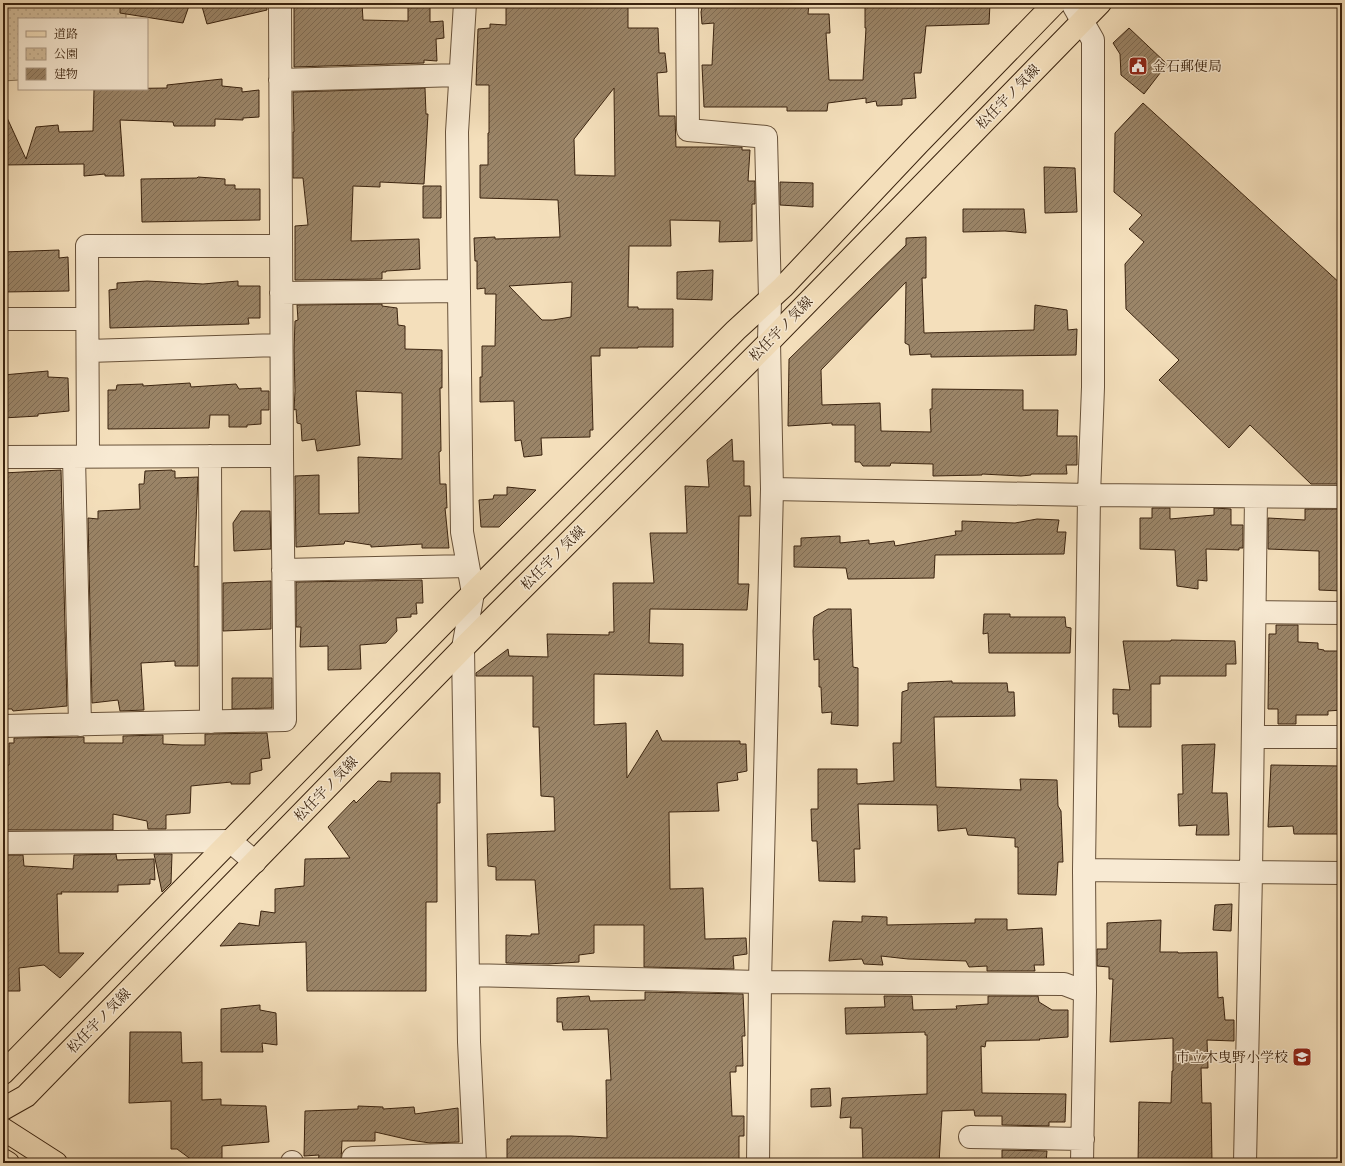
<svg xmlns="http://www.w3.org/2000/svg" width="1345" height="1166" font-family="'IM FELL Double Pica','Noto Serif JP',serif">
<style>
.park{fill:url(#park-dots);stroke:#877156}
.building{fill:url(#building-hatch);stroke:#3a230f;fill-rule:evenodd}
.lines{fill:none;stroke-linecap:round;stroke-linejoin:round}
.street-casing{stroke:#68523a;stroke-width:24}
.primary-casing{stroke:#3a230f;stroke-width:24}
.street{stroke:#f8ead3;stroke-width:22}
.primary{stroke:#f4dfbb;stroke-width:22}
.labels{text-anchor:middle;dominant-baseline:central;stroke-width:3;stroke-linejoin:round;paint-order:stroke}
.poi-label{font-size:14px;fill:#3a230f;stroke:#f8ead3;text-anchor:start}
.street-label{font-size:14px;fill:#3a230f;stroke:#f8ead3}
</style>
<defs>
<pattern id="park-dots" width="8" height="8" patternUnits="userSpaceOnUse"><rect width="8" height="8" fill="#d4bf9e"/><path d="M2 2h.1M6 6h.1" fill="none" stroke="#b7a487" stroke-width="1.8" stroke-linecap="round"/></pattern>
<pattern id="building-hatch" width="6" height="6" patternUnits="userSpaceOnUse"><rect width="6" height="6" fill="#9b8568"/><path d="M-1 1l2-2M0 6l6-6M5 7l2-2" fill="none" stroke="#7f6c54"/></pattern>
</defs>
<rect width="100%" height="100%" fill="#f4dfbb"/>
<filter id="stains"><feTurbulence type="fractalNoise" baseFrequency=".005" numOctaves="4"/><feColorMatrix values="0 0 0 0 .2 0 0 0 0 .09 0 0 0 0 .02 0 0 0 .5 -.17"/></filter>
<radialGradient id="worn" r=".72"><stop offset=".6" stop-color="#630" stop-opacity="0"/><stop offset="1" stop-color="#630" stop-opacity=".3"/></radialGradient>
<path class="park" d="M 3,3 L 126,3 L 126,19 L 19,19 L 19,80 L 3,81 Z"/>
<path class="building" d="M 120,3 L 190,3 L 183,23 L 120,13 Z
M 201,3 L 266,3 L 267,10 L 207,24 Z
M 294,3 L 362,3 L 363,20 L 408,21 L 408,3 L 430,3 L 430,22 L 443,21 L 444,38 L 436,39 L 437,61 L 424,60 L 424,63 L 294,67 Z
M 506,3 L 628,3 L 628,28 L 658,28 L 659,53 L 665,53 L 667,72 L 657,73 L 659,116 L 675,116 L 676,147 L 742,147 L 742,150 L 750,150 L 748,181 L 755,181 L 755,204 L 752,204 L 752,241 L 719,242 L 720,221 L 670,220 L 671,246 L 629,246 L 628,307 L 638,307 L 638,309 L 673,309 L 673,347 L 638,347 L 638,348 L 600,348 L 600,356 L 591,356 L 593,430 L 590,430 L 590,437 L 541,438 L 542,455 L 524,457 L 521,440 L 515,441 L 514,401 L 480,402 L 480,377 L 482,377 L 482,346 L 495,346 L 496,294 L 485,294 L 485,288 L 477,289 L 477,261 L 475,261 L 474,238 L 495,237 L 495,239 L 560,237 L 558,200 L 480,198 L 480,165 L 488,165 L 488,133 L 489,133 L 489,85 L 476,85 L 478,29 L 490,28 L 490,24 L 506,25 ZM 614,88 L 615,176 L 575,175 L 574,139 ZM 572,282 L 571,317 L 553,320 L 542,320 L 509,286 Z
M 703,3 L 809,3 L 808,14 L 829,14 L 830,33 L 826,33 L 829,80 L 863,80 L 866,28 L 865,28 L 865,3 L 990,3 L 989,24 L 926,26 L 921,73 L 914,73 L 916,98 L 902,99 L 902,105 L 877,106 L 876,101 L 866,103 L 866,98 L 828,103 L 827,111 L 787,111 L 787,107 L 704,107 L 702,65 L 712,65 L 714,23 L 702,24 L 701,12 Z
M 1129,28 L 1167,64 L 1144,94 L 1121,75 L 1120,54 L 1113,43 Z
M 222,79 L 222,86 L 242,88 L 242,92 L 259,90 L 259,117 L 243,118 L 243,120 L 215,119 L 215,126 L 174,126 L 173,122 L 120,120 L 124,176 L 105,176 L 105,174 L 84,176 L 84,164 L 3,165 L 3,109 L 26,159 L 36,127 L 58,125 L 59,132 L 93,131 L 94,89 L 167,88 L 167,85 Z
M 425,88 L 426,114 L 428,114 L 424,184 L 380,182 L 380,187 L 353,186 L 351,241 L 419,239 L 420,269 L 386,271 L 386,272 L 382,272 L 382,279 L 295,280 L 295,226 L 308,225 L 303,178 L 293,178 L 293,132 L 294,132 L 293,92 Z
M 1143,103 L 1342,285 L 1342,484 L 1311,484 L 1250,425 L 1229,448 L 1159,380 L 1179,360 L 1126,309 L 1125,264 L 1144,242 L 1129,229 L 1142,215 L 1114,192 L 1115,133 Z
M 1044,167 L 1075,168 L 1077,212 L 1045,213 Z
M 198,177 L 225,179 L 225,185 L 235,185 L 235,189 L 260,189 L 260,220 L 142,222 L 141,179 L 197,178 Z
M 780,182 L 813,183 L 813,207 L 780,205 Z
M 423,186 L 441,186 L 441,218 L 423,218 Z
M 963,209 L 1024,209 L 1026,233 L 1005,231 L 963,232 Z
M 926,237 L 926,278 L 922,278 L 924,333 L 1034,330 L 1035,305 L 1067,310 L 1068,330 L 1077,329 L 1076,355 L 931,357 L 931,354 L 910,355 L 909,345 L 905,343 L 906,282 L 821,370 L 822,405 L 880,403 L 881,431 L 931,432 L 930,409 L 932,409 L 932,389 L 1023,390 L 1023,410 L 1058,410 L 1057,436 L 1077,436 L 1077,465 L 1066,465 L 1067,474 L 1031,474 L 1031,475 L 1021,476 L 982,474 L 982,475 L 933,476 L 933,464 L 891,463 L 890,466 L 863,466 L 860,462 L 855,462 L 855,425 L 832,425 L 832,423 L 788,426 L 789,359 L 906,245 L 906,238 Z
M 59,250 L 59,258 L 68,257 L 69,291 L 3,292 L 3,252 Z
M 713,270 L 712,300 L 677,299 L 677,272 Z
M 147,281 L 203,284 L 238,281 L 238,286 L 260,286 L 260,318 L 248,318 L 249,324 L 110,328 L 109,290 L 117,289 L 117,283 Z
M 382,304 L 382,306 L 397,308 L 398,325 L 405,326 L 405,349 L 442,350 L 442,388 L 440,388 L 441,451 L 439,452 L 440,484 L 446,484 L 447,508 L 445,508 L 449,548 L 422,548 L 422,544 L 371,547 L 371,545 L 345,541 L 344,544 L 296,547 L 295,476 L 319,475 L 319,514 L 359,513 L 358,457 L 402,459 L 402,393 L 356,391 L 360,445 L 317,451 L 315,439 L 302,441 L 301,424 L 297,423 L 296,409 L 294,410 L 295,391 L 294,350 L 295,321 L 298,320 L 297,305 Z
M 48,371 L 48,377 L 68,378 L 69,411 L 38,414 L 38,416 L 3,418 L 3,375 Z
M 190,383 L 191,387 L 236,384 L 239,389 L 261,388 L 261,391 L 269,391 L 269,410 L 261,410 L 261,424 L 247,425 L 247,427 L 229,427 L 229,415 L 210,415 L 209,428 L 108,429 L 108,390 L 116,390 L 117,385 L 143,384 L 143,386 Z
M 732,439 L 733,461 L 744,461 L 744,486 L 750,486 L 751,516 L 739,516 L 738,584 L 749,584 L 747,610 L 650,609 L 649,643 L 683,644 L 683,676 L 594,674 L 594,725 L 626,723 L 627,778 L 657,730 L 662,741 L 740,741 L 740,744 L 746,744 L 747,771 L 737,773 L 738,780 L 717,783 L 719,811 L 669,812 L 670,889 L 703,888 L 705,939 L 746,938 L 747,954 L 733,956 L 734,969 L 644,967 L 644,925 L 594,925 L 594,953 L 579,955 L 579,962 L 548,964 L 506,963 L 506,935 L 531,936 L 531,934 L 539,934 L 535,880 L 496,880 L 496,867 L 488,866 L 487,834 L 555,831 L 554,797 L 541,796 L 539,727 L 533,727 L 533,676 L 476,676 L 476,673 L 508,649 L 509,656 L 548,657 L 547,634 L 609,635 L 609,632 L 614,632 L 613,583 L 654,583 L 650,533 L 687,533 L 685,486 L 709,487 L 707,460 Z
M 61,470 L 67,706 L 13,711 L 12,709 L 3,709 L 3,473 Z
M 172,470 L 172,471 L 175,471 L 175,478 L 198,477 L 194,567 L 198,566 L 198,666 L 175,666 L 175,661 L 141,663 L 144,710 L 120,711 L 118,700 L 92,703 L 88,518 L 98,519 L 98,511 L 140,509 L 139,484 L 144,484 L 145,471 Z
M 507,487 L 536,490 L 499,527 L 481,527 L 479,500 L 493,499 L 494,495 L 507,495 Z
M 1152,508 L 1170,508 L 1170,519 L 1214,515 L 1214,508 L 1231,509 L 1231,525 L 1243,525 L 1243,548 L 1239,548 L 1239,550 L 1206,549 L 1207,581 L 1198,580 L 1198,589 L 1177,586 L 1175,550 L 1140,549 L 1140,518 L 1152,518 Z
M 1305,509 L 1342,509 L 1342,591 L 1319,590 L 1319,551 L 1268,549 L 1268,518 L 1305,520 Z
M 241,511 L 270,511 L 271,549 L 234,551 L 233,523 Z
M 1037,519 L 1059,520 L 1057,532 L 1066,532 L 1064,554 L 935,555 L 934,578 L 848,579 L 846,568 L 794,567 L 794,546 L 801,546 L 801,538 L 840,536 L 840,543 L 869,540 L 869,544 L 894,541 L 895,546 L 956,535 L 955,531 L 962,531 L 962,521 L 1015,523 Z
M 422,580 L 423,603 L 416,603 L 417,614 L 411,614 L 411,617 L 396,618 L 397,631 L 386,643 L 360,645 L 361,669 L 328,670 L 328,646 L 300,647 L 301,627 L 296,627 L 296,582 Z
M 271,581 L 271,629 L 223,631 L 223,583 Z
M 828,609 L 851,609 L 853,667 L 858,668 L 858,726 L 831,724 L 832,712 L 822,713 L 821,687 L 819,687 L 819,659 L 814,660 L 813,631 L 814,617 Z
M 984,614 L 1010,614 L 1010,617 L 1065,617 L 1066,627 L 1071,628 L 1070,653 L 989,653 L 988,633 L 983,634 Z
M 1276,625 L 1298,625 L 1298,642 L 1318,643 L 1318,649 L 1324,650 L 1324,651 L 1342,651 L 1342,710 L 1328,711 L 1328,715 L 1296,715 L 1296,724 L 1278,724 L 1278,709 L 1268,709 L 1269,634 L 1276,634 Z
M 1171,640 L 1235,641 L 1236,664 L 1226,664 L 1226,676 L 1160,676 L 1160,684 L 1151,684 L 1151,727 L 1119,727 L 1118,714 L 1113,714 L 1113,689 L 1130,690 L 1123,641 L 1171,641 Z
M 232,678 L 272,678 L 272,708 L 232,709 Z
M 952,681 L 952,683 L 1007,683 L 1008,692 L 1014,692 L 1015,716 L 934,717 L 936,787 L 1021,790 L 1020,779 L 1057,780 L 1058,806 L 1061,811 L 1063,862 L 1058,862 L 1056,895 L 1018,894 L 1018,847 L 1015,847 L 1015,838 L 968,835 L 966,828 L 938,831 L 937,805 L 858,804 L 860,849 L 854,849 L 855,882 L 819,881 L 817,841 L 812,841 L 811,809 L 818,809 L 818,769 L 857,769 L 857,784 L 894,781 L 893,743 L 901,743 L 902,692 L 908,690 L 908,683 Z
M 267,733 L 270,758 L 261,759 L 262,770 L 250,773 L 250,784 L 231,784 L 231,782 L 191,786 L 190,813 L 166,815 L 166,829 L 148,829 L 147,821 L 113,814 L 113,830 L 3,830 L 3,766 L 9,765 L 9,743 L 14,743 L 14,738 L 84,737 L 84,743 L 123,743 L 123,736 L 163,735 L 163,744 L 182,745 L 205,745 L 205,734 Z
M 1215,744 L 1212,793 L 1227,793 L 1229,835 L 1196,835 L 1197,825 L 1179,826 L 1178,794 L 1183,794 L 1182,745 Z
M 1271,765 L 1340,766 L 1338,805 L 1342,805 L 1342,834 L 1294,834 L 1293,826 L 1268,827 Z
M 391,773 L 440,773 L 440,803 L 437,803 L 437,902 L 426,902 L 426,991 L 307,991 L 306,942 L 220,946 L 239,923 L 259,926 L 261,911 L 275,913 L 275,889 L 304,886 L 305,859 L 350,858 L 328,827 L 354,800 L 356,803 L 378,781 L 391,782 Z
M 116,854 L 117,860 L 154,859 L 155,880 L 150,879 L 150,884 L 118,885 L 118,892 L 61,892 L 62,894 L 57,894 L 59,953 L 84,953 L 60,978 L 44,965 L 19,968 L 20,991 L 3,991 L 3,855 L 23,855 L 24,866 L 73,869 L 74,855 Z
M 154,854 L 172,854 L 171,883 L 162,892 Z
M 1232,904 L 1231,931 L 1213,930 L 1215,905 Z
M 862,916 L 887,917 L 887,925 L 975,923 L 975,919 L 1007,919 L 1007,930 L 1042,928 L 1044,965 L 1034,965 L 1035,971 L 987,971 L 987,966 L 969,967 L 966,961 L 908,959 L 881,956 L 883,965 L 864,964 L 862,959 L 829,961 L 833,921 L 862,922 Z
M 1161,920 L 1160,952 L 1178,952 L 1178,953 L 1217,952 L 1218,998 L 1223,997 L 1225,1020 L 1234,1020 L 1234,1041 L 1207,1040 L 1208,1068 L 1201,1068 L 1202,1103 L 1211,1103 L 1212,1162 L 1138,1163 L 1139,1102 L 1171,1103 L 1172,1071 L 1173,1071 L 1173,1038 L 1110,1042 L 1113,979 L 1109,979 L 1109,967 L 1097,966 L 1097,949 L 1107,949 L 1107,923 Z
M 645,992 L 743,994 L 745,1036 L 742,1036 L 743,1066 L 736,1066 L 736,1072 L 730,1072 L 732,1116 L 744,1116 L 744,1136 L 739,1136 L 739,1163 L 714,1163 L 714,1160 L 666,1159 L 666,1162 L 648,1163 L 507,1163 L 507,1139 L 510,1139 L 511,1136 L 571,1136 L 607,1138 L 606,1080 L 611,1080 L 608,1029 L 563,1030 L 562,1022 L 557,1022 L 557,998 L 589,996 L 590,1001 L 645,1000 Z
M 884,996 L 912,996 L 913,1010 L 957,1009 L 956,1006 L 988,1004 L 988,996 L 1038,996 L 1039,1002 L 1052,1010 L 1068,1010 L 1068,1037 L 1039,1039 L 1040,1040 L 986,1041 L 985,1047 L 981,1046 L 982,1093 L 1066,1094 L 1065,1122 L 1049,1122 L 1049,1126 L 1002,1125 L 1002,1116 L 975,1116 L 974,1110 L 942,1111 L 939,1163 L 863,1163 L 862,1128 L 850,1128 L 851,1117 L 840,1118 L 842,1098 L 927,1094 L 927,1035 L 925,1035 L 925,1032 L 846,1034 L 845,1008 L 885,1007 Z
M 260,1005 L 260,1010 L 276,1013 L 277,1045 L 262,1043 L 263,1052 L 221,1052 L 221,1009 Z
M 130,1032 L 181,1032 L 182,1063 L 202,1062 L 202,1100 L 221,1099 L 221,1105 L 266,1106 L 269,1142 L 222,1146 L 222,1163 L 196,1163 L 177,1149 L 171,1149 L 171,1101 L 129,1103 Z
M 830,1088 L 831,1106 L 811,1107 L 811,1089 Z
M 358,1106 L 383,1107 L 383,1109 L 414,1107 L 415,1114 L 458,1108 L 459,1142 L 430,1143 L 410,1140 L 375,1132 L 375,1141 L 342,1141 L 341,1161 L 318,1162 L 319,1155 L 304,1156 L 305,1111 L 358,1109 Z
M 1002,1150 L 1047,1151 L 1046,1163 L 1002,1163 Z"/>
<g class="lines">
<defs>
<path id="street" d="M 465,3 L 457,132 L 462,532 L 473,593 L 463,648 L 469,1042 L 475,1163
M 687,3 L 688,130 L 766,137 L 770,299 L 769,342 L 772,489 L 760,982 L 758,1163
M 1072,3 L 1093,40 L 1093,387 L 1089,495 L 1084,870
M 280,80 L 460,75
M 281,293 L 459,291
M 3,319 L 87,319
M 88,351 L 281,345
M 88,456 L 87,246 L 281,246
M 210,456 L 211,722
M 3,457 L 282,456 L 280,3
M 74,457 L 80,725
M 772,489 L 1089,495 L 1342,497
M 283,570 L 468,566
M 1255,612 L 1342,613
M 3,726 L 285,720 L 282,456
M 1253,737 L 1342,737
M 3,843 L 230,841 L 255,862
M 468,975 L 760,982 L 1064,984 L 1085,992
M 970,1137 L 1083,1139
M 353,1158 L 474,1154
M 292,1163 L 292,1162
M 1082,1163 L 1085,992 L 1084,870 L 1342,873
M 1245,1163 L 1251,873 L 1256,497"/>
<path id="primary" d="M 3,1073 L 473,593 L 736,330 L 783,287 L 918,144 L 1055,3
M 3,1109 L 26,1096 L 463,648 L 769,342 L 1100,3
M 3,1129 L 56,1163
M 3,1160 L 8,1163"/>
</defs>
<use href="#street" class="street-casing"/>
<use href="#primary" class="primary-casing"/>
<use href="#street" class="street"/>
<use href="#primary" class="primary"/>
</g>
<defs>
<symbol id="civic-square" viewBox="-11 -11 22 22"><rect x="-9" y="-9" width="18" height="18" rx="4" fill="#8f2418" stroke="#f8ead3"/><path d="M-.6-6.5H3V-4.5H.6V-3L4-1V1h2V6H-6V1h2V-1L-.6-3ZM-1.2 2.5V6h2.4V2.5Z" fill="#fff"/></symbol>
<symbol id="school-square" viewBox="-11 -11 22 22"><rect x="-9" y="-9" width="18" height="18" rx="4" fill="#8f2418" stroke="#f8ead3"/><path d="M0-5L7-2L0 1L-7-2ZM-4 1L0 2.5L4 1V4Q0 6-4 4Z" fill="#fff"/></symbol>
</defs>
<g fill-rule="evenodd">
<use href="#civic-square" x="1127" y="55" width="22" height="22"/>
<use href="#school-square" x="1291" y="1046" width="22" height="22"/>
</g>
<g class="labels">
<g class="poi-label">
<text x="1152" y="66">金石郵便局</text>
<text x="1288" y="1057" text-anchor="end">市立木曳野小学校</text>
</g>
<g class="street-label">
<text transform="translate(1008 97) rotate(-46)">松任宇ノ気線</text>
<text transform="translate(781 329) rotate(-46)">松任宇ノ気線</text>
<text transform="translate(553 558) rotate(-45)">松任宇ノ気線</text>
<text transform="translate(326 789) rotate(-46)">松任宇ノ気線</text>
<text transform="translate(99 1021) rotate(-46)">松任宇ノ気線</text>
</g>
</g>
<rect width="1345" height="1166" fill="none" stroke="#f4dfbb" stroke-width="16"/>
<rect x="4" y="4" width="1337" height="1158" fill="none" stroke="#3a230f" stroke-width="2"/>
<rect x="8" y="8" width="1329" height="1150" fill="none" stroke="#3a230f"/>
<rect x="18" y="18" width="130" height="72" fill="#f8ead3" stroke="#ac9a85"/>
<rect x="26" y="31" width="20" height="6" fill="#f4dfbb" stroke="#ac9a85"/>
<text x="54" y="38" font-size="12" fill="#3a230f">道路</text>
<rect x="26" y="48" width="20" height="12" fill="url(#park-dots)" stroke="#ac9a85"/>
<text x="54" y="58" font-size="12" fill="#3a230f">公園</text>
<rect x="26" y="68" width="20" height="12" fill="url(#building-hatch)" stroke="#ac9a85"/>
<text x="54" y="78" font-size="12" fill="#3a230f">建物</text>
<rect width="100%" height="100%" filter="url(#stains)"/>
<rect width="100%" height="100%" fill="url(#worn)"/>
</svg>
